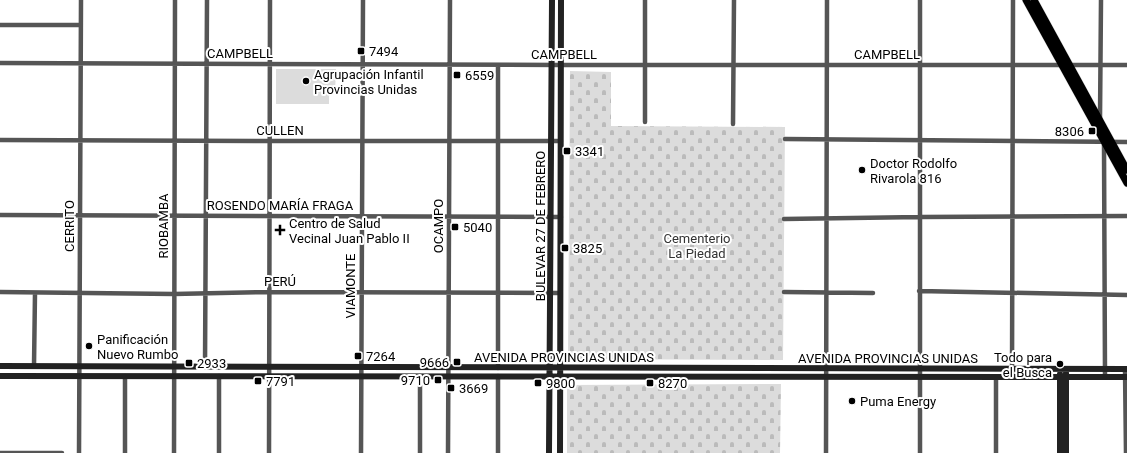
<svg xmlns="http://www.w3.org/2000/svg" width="1127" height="453" font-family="Roboto,sans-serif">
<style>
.cemetery{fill:url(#cemetery-stones)}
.garden{fill:#dcdcdc}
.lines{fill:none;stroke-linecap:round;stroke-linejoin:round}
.primary-casing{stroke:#dbdbdb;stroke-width:8}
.minor{stroke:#555;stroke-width:4.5}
.secondary{stroke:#222;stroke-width:6}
.primary{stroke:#000;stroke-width:7}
.poi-dot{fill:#000;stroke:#fff;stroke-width:1.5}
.labels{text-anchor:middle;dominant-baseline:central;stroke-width:4;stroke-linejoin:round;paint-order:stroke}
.poi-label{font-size:13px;fill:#000;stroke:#fff;text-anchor:start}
.street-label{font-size:13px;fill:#000;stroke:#fff}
.park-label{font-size:13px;fill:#333;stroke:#fff}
</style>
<defs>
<pattern id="cemetery-stones" width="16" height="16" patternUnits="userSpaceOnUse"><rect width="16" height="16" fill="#dcdcdc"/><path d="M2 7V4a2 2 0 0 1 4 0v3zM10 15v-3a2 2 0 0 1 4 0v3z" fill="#bbb"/></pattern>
</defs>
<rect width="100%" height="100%" fill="#fff"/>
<path class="cemetery" d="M 570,71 L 611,72 L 611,126 L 785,127 L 783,360 L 568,359 Z
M 781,384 L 780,453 L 567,453 L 567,385 Z"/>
<path class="garden" d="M 276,69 L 336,69 L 335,93 L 329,93 L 329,104 L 276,104 Z"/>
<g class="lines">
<defs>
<path id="primary" d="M 1026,0 L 1127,183
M 1034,0 L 1127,170"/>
</defs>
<use href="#primary" class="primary-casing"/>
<path class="minor" d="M 920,0 L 920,453
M 0,25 L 80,25
M 0,63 L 561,65 L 1127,65
M 498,65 L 498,368
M 1100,119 L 1101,0
M 645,122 L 645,0
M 733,124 L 734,0
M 785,139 L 1127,142
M 0,140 L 269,141 L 561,141
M 1104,145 L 1105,377
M 0,215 L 561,217
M 784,219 L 920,217 L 1127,216
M 919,291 L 1127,295
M 0,292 L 174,294 L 269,292 L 560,293
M 784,292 L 873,293
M 34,366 L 35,293
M 205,367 L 207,0
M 1125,369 L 1126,453
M 219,376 L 219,453
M 420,376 L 420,453
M 996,377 L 996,453
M 1012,377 L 1013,0
M 0,453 L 62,453
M 79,453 L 81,0
M 125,453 L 125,376
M 174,453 L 175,0
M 269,453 L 270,0
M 361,453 L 363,0
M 448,453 L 450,0
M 498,453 L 498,376
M 826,453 L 827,0"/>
<path class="secondary" d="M 0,366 L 1127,369
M 1066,373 L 1066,453
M 1060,374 L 1060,453
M 0,376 L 1127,377
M 549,453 L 552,0
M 560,453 L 561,0"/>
<use href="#primary" class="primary"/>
</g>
<g class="poi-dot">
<rect x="357" y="47" width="8" height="8" rx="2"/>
<rect x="453" y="71" width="8" height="8" rx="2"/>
<circle cx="306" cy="81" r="4"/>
<rect x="1088" y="127" width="8" height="8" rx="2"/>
<rect x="563" y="147" width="8" height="8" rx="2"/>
<circle cx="862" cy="170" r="4"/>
<rect x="451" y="223" width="8" height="8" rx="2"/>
<path d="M278 224h4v4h4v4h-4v4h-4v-4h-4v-4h4z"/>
<rect x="561" y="244" width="8" height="8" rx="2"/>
<circle cx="89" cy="346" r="4"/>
<rect x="354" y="352" width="8" height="8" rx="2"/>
<rect x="453" y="358" width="8" height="8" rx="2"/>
<rect x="185" y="359" width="8" height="8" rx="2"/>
<circle cx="1060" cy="364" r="4"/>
<rect x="434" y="376" width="8" height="8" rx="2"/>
<rect x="254" y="377" width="8" height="8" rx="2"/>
<rect x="534" y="379" width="8" height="8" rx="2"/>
<rect x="646" y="379" width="8" height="8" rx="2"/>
<rect x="447" y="384" width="8" height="8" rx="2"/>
<circle cx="852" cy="401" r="4"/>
</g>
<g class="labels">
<g class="poi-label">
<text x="369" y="51">7494</text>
<text x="314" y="74">Agrupación Infantil<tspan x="314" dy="15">Provincias Unidas</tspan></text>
<text x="465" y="75">6559</text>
<text x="1084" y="131" text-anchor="end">8306</text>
<text x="575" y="151">3341</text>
<text x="870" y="163">Doctor Rodolfo<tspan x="870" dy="15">Rivarola 816</tspan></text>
<text x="289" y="223">Centro de Salud<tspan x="289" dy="15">Vecinal Juan Pablo II</tspan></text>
<text x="463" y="227">5040</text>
<text x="573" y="248">3825</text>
<text x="97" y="339">Panificación<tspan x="97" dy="15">Nuevo Rumbo</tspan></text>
<text x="366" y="356">7264</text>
<text x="1052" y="357" text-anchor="end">Todo para<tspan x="1052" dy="15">el Busca</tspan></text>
<text x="449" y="362" text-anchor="end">9666</text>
<text x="197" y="363">2933</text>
<text x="430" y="380" text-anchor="end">9710</text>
<text x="266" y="381">7791</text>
<text x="546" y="383">9800</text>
<text x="658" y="383">8270</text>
<text x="459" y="388">3669</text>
<text x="860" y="401">Puma Energy</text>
</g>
<g class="street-label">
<text x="240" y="53">CAMPBELL</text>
<text x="564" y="54">CAMPBELL</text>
<text x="887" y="54">CAMPBELL</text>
<text x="280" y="130">CULLEN</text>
<text x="280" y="205">ROSENDO MARÍA FRAGA</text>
<text transform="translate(69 226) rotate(-90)">CERRITO</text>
<text transform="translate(163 226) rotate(-90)">RIOBAMBA</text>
<text transform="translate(438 226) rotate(-90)">OCAMPO</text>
<text transform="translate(540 226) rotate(-90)">BULEVAR 27 DE FEBRERO</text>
<text x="280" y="281">PERÚ</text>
<text transform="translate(350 286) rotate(-90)">VIAMONTE</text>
<text x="564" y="357">AVENIDA PROVINCIAS UNIDAS</text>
<text x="888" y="358">AVENIDA PROVINCIAS UNIDAS</text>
</g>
<g class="park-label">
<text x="697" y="238">Cementerio<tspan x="697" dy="15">La Piedad</tspan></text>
</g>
</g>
</svg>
